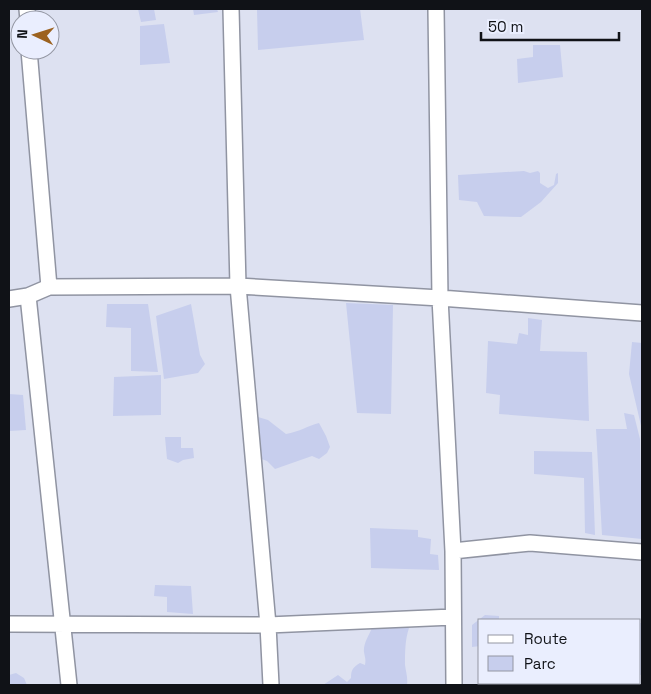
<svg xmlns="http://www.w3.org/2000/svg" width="651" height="694" font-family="'Space Grotesk',sans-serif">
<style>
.green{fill:#c7ceed}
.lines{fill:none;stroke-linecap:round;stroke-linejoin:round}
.street-casing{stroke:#9094a2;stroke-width:18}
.street{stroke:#fff;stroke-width:15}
</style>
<rect width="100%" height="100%" fill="#dde1f1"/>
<path class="green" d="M 138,9 L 154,9 L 156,20 L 141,22 Z
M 193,9 L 217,9 L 218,12 L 194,15 Z
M 257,9 L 360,9 L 364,40 L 258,50 Z
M 164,24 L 170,63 L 140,65 L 140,26 Z
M 533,45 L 560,45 L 563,77 L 518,83 L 517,59 L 533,57 Z
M 524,171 L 530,173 L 538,171 L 540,173 L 540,183 L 548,188 L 554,185 L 556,174 L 558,173 L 558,183 L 541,202 L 521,217 L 484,216 L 477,202 L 459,200 L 458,175 Z
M 346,303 L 393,305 L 391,414 L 357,413 Z
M 107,304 L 148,304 L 158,372 L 131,371 L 131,328 L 106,327 Z
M 191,304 L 200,355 L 205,364 L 198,373 L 164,379 L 156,316 Z
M 528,318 L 542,320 L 540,351 L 587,352 L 589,421 L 499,414 L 500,395 L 486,393 L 488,341 L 517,344 L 519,333 L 528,335 Z
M 632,342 L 642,343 L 642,430 L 629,374 Z
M 161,375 L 161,415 L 113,416 L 114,377 Z
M 9,394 L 23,395 L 26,430 L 9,431 Z
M 624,413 L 634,415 L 640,439 L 642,539 L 602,535 L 596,429 L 627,429 Z
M 258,417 L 268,420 L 286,434 C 299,432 307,426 319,423 L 326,436 L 330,447 L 327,453 L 319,459 L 312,456 L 275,469 L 267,461 L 256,457 L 253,420 Z
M 165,437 L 181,437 L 181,448 L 193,448 L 194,458 L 183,460 L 178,463 L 167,459 Z
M 534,451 L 592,452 L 595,535 L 585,533 L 584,478 L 534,474 Z
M 370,528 L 418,530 L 418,537 L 431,539 L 430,554 L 438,555 L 439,570 L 371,568 Z
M 155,585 L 191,586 L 193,614 L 167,612 L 167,597 L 154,596 Z
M 485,615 L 499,616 L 499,620 L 480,620 L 480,646 L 472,647 L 472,625 Z
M 640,623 L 642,623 L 642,675 L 640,675 Z
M 405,624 L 409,628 C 405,640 405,652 405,665 C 406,672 408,678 407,685 L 323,685 L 338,675 L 347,682 L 351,678 C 351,670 353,667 360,663 L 365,665 C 366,659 365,658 364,652 C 363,644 369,635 372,628 L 383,628 Z
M 16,673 L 24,678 L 27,685 L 9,685 L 9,675 Z"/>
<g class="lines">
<defs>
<path id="street" d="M 27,9 L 28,20
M 231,9 L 238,286 L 268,625 L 271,685
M 436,9 L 440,298 L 453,551 L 454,685
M 29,50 L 49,287
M 28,296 L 69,685
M 9,299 L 28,296 L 49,287 L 238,286 L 440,298 L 642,313
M 453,551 L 530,543 L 642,552
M 9,624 L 268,625 L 453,617"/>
</defs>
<use href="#street" class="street-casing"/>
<use href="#street" class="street"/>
</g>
<rect width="651" height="694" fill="none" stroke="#101217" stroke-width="20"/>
<rect x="478" y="619" width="162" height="65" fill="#eaeefe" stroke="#9396a2"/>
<rect x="488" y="635" width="25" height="8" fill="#ffffff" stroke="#9396a2"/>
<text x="524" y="644" font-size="15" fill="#101217">Route</text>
<rect x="488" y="656" width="25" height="15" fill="#c7ceed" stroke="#9396a2"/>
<text x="524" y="669" font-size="15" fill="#101217">Parc</text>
<g transform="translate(35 35) rotate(274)"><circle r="24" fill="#eaeefe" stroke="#9396a2"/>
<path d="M0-4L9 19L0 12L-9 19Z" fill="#9c6220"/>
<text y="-8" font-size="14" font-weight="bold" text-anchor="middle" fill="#101217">N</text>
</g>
<path d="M481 32v8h138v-8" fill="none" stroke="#101217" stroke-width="2.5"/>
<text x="488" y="32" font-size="15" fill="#101217" stroke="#eaeefe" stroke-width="4" paint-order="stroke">50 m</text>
</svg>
